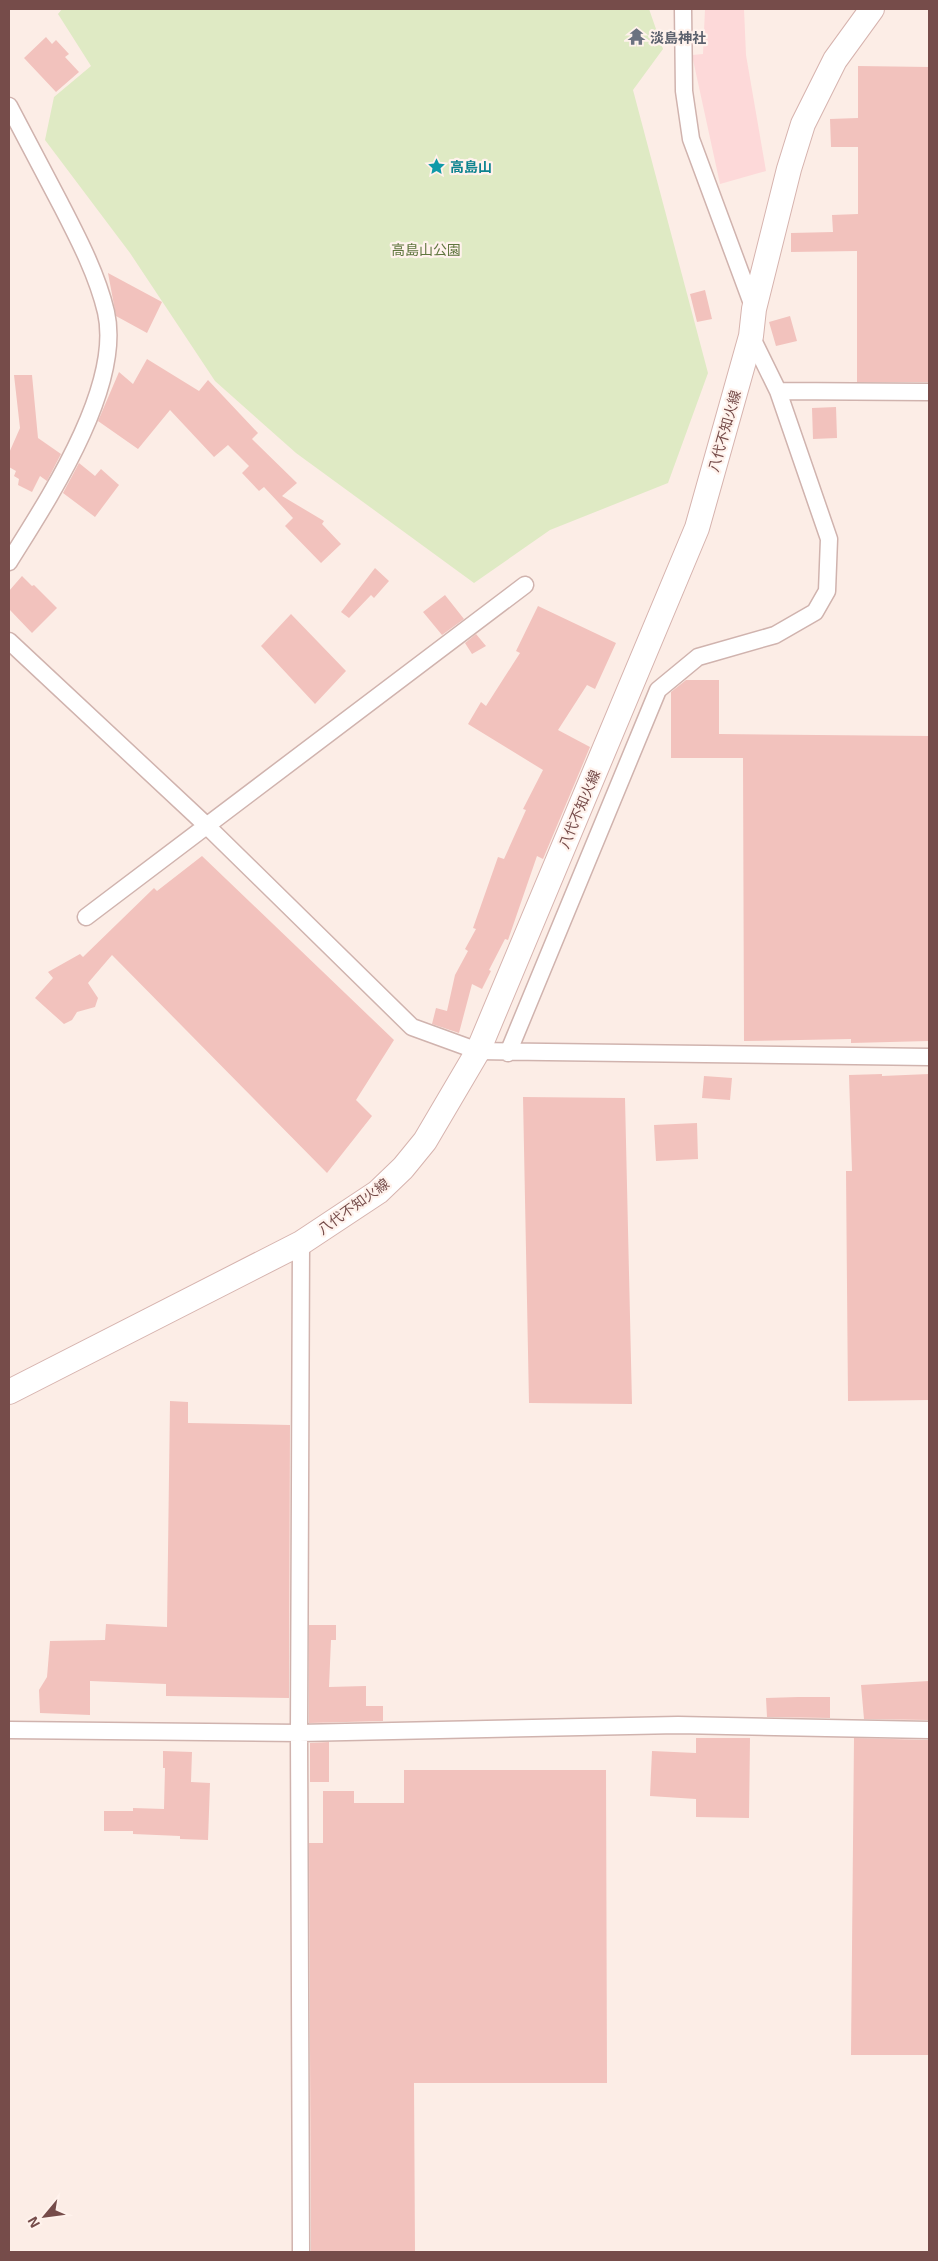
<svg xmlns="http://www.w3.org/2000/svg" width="938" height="2261" font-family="'Exo 2','Noto Sans JP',sans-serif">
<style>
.commercial{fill:#fdd9d9}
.green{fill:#dfeac4}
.building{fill:#f2c2bd}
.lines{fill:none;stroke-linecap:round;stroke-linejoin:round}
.minor-casing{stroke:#d0b3ae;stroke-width:19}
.secondary-casing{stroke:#d6b3ae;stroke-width:26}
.minor{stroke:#fff;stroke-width:16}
.secondary{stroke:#fff;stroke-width:24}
.labels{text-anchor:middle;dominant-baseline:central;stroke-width:4.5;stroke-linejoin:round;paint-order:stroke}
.worship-label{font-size:14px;font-weight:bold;fill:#5b616d;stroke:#fff2ec;text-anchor:start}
.culture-label{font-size:14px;font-weight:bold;fill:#0d838f;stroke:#fff2ec;text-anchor:start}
.park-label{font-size:14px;fill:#60763f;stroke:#fff2ec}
.street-label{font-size:14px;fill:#764c4a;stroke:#fff2ec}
</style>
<rect width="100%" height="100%" fill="#fcede6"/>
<path class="commercial" d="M 705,9 L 744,9 L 746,55 L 766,171 L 720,184 L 692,55 L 703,54 Z"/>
<path class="green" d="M 62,9 L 649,9 L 663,49 L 633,90 L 708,373 L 668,483 L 550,530 L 474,583 L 296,453 L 215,381 L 130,253 L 45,140 L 54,97 L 91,66 L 58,14 Z"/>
<path class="building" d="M 46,37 L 52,44 L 56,40 L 69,54 L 65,57 L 79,72 L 56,92 L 24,58 Z
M 858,66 L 929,67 L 929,382 L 857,382 L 857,251 L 791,252 L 791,233 L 833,232 L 832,215 L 858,214 L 858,147 L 831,147 L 830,119 L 858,118 Z
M 108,273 L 162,302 L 147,333 L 116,316 Z
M 705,290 L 712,319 L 697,322 L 690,294 Z
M 790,316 L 797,341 L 776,346 L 769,322 Z
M 147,359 L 199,391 L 208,380 L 258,433 L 252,439 L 297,483 L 282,496 L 324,521 L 322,524 L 341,544 L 321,563 L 285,526 L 293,518 L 264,487 L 259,491 L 242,473 L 249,466 L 228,445 L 214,457 L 170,410 L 138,449 L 98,421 L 119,372 L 133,384 Z
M 14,375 L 32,375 L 38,438 L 61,454 L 47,481 L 40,476 L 32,492 L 18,485 L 19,479 L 14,476 L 16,471 L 9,467 L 9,453 L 20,428 Z
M 836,407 L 837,438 L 813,439 L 812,408 Z
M 79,463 L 95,476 L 101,469 L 119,485 L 95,517 L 63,493 Z
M 375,568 L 389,581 L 374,598 L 371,595 L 349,618 L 341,612 Z
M 22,576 L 32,586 L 34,585 L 57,608 L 32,633 L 9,609 L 9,591 Z
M 445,595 L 464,619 L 442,635 L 423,612 Z
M 538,606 L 616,643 L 595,689 L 587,685 L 558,730 L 590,747 L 543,859 L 537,856 L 508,940 L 505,939 L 489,970 L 491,971 L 482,989 L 472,984 L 459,1033 L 432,1024 L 436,1008 L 447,1011 L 455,975 L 468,951 L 465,949 L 476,929 L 473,928 L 498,857 L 504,859 L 526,810 L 523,809 L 543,770 L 468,724 L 481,702 L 486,706 L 520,653 L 516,651 Z
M 291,614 L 346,671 L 315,704 L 261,646 Z
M 476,634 L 486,646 L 472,654 L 465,643 Z
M 686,680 L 719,680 L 719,734 L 929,736 L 929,1041 L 851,1043 L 851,1039 L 744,1041 L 743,758 L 671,758 L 671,692 Z
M 202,856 L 394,1040 L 356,1100 L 372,1116 L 327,1173 L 112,955 L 88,983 L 98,998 L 95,1007 L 77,1012 L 72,1020 L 64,1024 L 35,998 L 53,978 L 48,972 L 80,954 L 83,957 L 154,888 L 157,891 Z
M 882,1074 L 882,1076 L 929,1074 L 929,1400 L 848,1401 L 846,1171 L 852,1171 L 849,1075 Z
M 704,1076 L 732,1078 L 730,1100 L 702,1098 Z
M 523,1097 L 625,1098 L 632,1404 L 529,1403 Z
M 697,1123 L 698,1159 L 656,1161 L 654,1125 Z
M 170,1401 L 188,1402 L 188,1423 L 290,1425 L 289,1698 L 166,1696 L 166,1684 L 90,1681 L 90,1715 L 40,1713 L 39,1690 L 47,1677 L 50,1641 L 105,1640 L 106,1624 L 167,1627 Z
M 309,1625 L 336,1625 L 336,1640 L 331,1640 L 329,1687 L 366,1686 L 366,1706 L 383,1706 L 383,1721 L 309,1723 Z
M 929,1681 L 929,1720 L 864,1719 L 861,1685 Z
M 798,1697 L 830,1697 L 830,1718 L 767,1717 L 766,1698 Z
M 696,1738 L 750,1738 L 749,1818 L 696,1817 L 696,1799 L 650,1796 L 652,1751 L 696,1753 Z
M 854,1738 L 929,1740 L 929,2055 L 851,2055 Z
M 329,1742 L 329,1782 L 310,1782 L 310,1743 Z
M 163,1751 L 192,1752 L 191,1782 L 210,1783 L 208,1840 L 180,1839 L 180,1836 L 133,1834 L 133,1831 L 104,1831 L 104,1811 L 133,1811 L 133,1808 L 164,1809 L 165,1768 L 163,1768 Z
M 404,1770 L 606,1770 L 607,2083 L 414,2083 L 415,2252 L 311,2252 L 309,1843 L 323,1843 L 323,1791 L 354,1791 L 354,1803 L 404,1803 Z"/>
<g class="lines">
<defs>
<path id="minor" d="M 683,9 L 684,91 L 691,139 L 754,309
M 9,106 C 26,138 43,171 60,203 C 78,238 97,274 106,312 C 123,387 47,501 9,562
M 778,391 L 929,392
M 9,641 L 206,825 L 412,1027 L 478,1051 L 929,1057
M 86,917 L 525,585
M 508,1053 L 658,690 L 698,657 L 775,635 L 815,612 L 827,591 L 829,539 L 778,391 L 751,336
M 9,1730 L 299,1733 L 678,1725 L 929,1730
M 301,2252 L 299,1733 L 301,1243"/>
<path id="secondary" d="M 9,1392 L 301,1243 L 378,1192 L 403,1168 L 425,1141 L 478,1051 L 697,528 L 751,336 L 754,309 L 789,169 L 803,124 L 835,60 L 872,9"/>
</defs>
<use href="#minor" class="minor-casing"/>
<use href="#secondary" class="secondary-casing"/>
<use href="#minor" class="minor"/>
<use href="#secondary" class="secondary"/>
</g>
<defs>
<symbol id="temple-bare" viewBox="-9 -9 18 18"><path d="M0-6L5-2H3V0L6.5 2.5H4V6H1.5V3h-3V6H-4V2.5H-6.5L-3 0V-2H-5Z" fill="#6b7280" stroke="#fff2ec" stroke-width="2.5" paint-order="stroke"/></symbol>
<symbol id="sight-bare" viewBox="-9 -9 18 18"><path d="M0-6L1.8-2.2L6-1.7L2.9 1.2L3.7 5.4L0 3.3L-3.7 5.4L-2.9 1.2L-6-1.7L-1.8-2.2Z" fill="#0f9aa8" stroke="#fff2ec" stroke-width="2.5" paint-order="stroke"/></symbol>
</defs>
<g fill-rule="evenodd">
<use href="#temple-bare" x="624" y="24" width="25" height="25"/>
<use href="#sight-bare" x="424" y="154" width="25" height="25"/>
</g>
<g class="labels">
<g class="worship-label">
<text x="650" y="37">淡島神社</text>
</g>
<g class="culture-label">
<text x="450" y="166">高島山</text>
</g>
<g class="park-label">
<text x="426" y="249">高島山公園</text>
</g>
<g class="street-label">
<text transform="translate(724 431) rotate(-74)">八代不知火線</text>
<text transform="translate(579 809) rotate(-67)">八代不知火線</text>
<text transform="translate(353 1206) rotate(-36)">八代不知火線</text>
</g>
</g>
<rect width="938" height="2261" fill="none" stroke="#764c4a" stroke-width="20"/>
<g transform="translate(45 2216) rotate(241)" stroke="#fff2ec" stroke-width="4" paint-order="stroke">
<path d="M0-4L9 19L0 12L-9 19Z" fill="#764c4a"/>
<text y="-8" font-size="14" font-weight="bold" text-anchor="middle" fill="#764c4a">N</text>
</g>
</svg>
